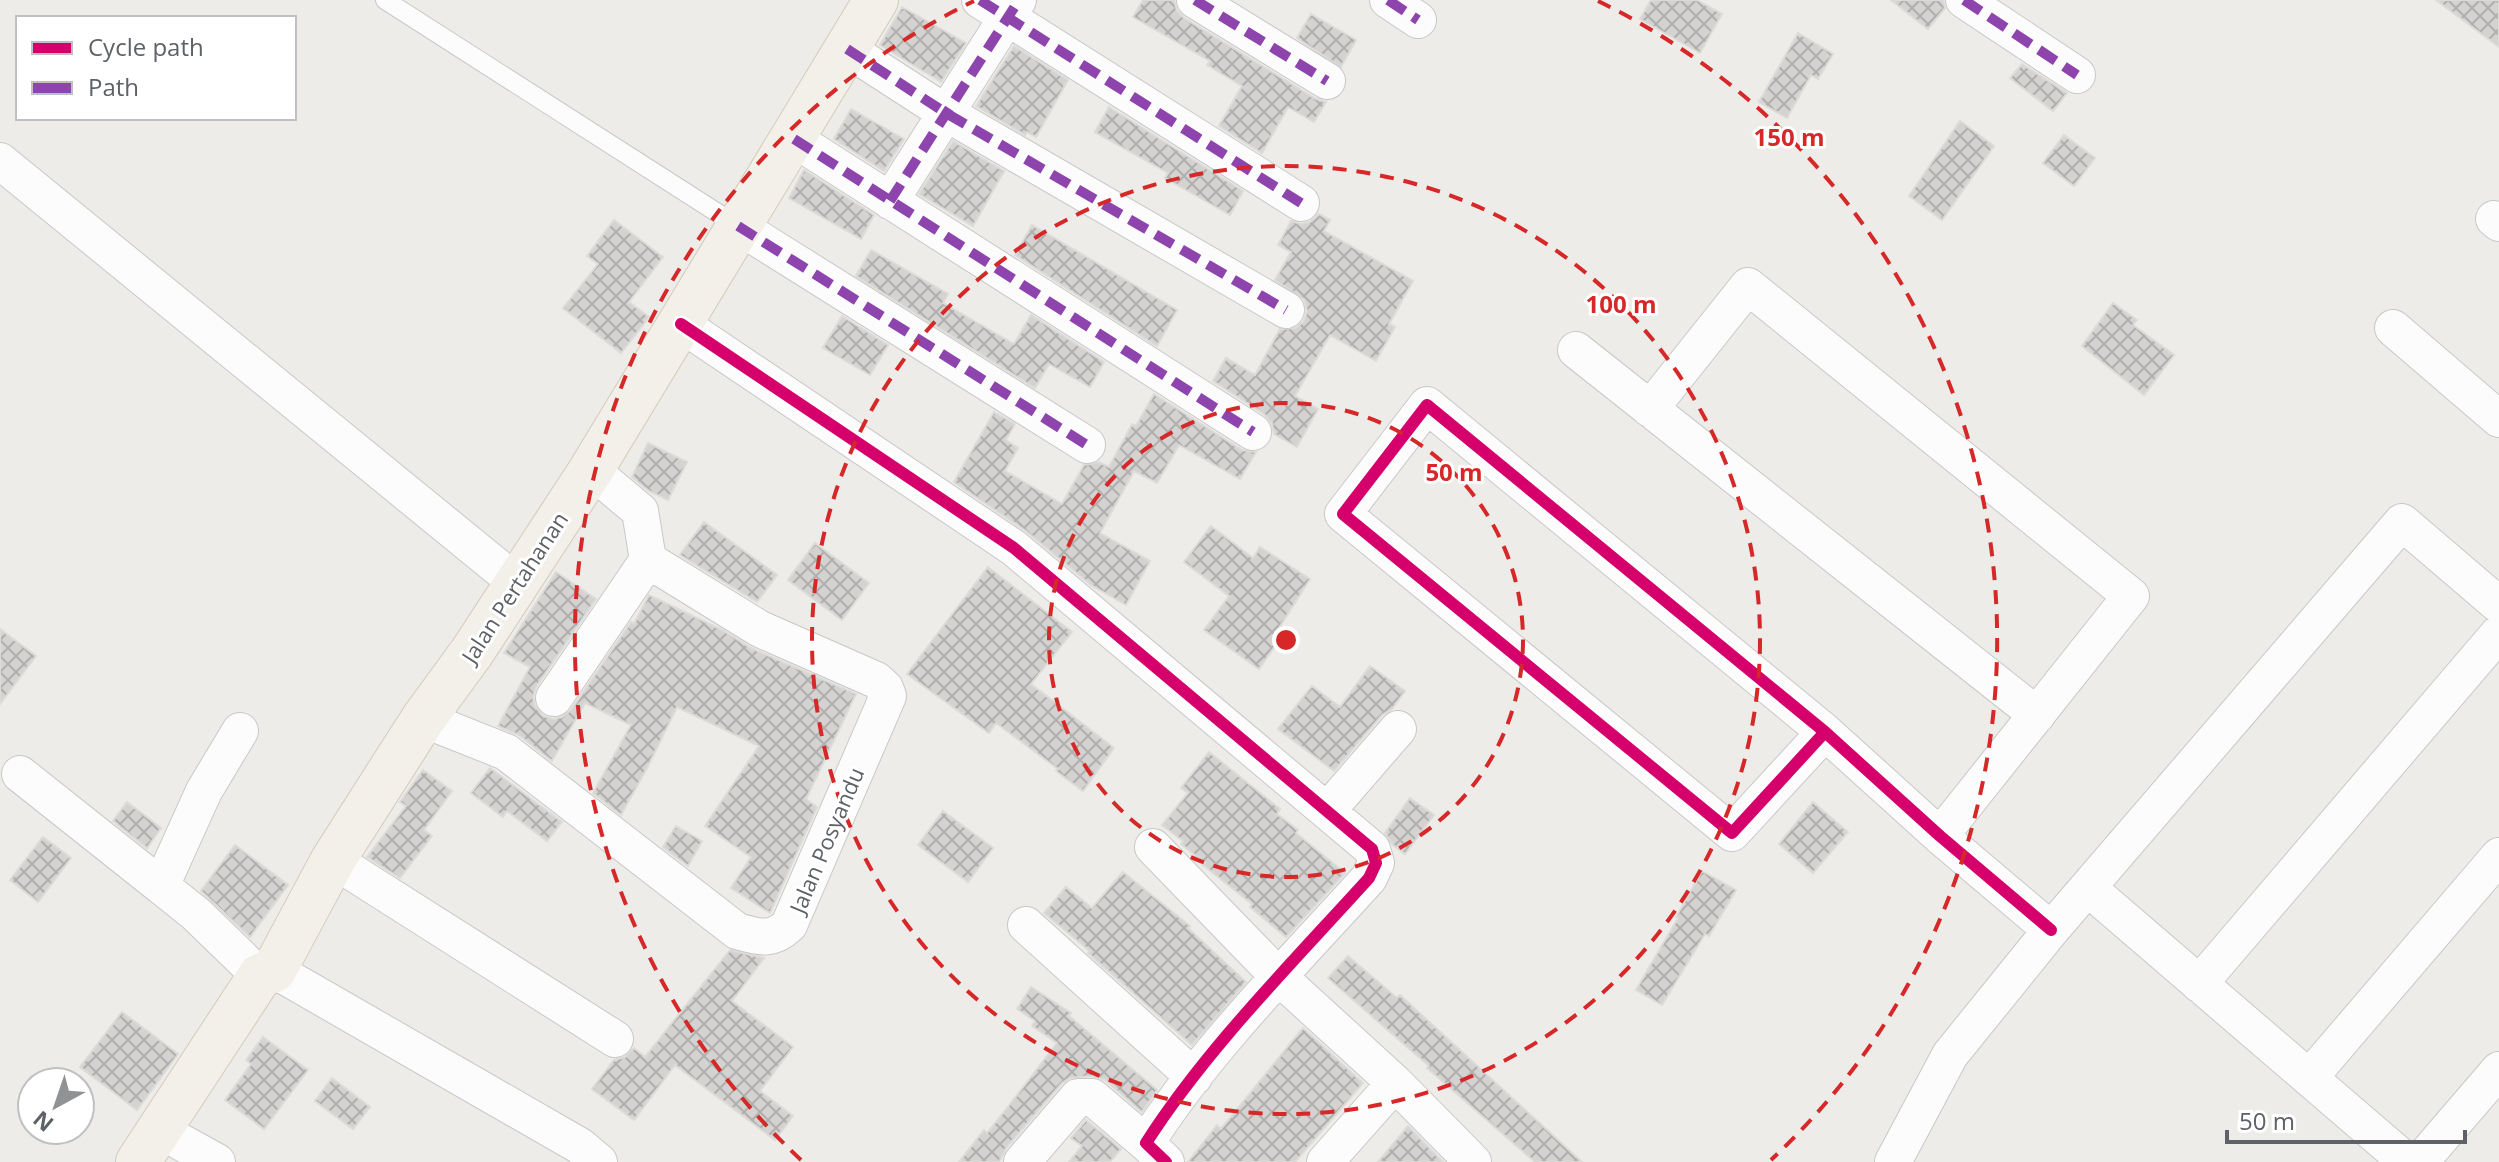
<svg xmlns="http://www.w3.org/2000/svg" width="2499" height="1162" font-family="'Open Sans',sans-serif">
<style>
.building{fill:url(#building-cross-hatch);stroke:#dcdbd8;stroke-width:2}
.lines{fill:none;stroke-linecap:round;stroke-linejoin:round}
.service-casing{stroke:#c8c8c8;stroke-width:20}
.minor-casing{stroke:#c8c8c8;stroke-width:38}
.primary-casing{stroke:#d4cab8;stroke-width:46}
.service{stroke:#fcfcfc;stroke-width:18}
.minor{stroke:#fcfcfc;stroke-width:36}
.primary{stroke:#f2f0e9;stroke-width:44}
.quiet{stroke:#8e44ad;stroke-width:10;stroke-dasharray:20 10;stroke-linecap:butt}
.cycleway-casing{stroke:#fff;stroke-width:17}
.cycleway{stroke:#d6006c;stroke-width:12}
.ring{fill:none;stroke:#d62828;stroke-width:4;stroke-dasharray:14 10}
.labels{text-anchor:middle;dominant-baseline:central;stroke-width:6;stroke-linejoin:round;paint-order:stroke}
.street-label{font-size:22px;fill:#5e6266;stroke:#fff}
.centre{fill:#d62828;stroke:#fff;stroke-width:4}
.ring-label{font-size:24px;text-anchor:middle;font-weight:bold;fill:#d62828;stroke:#fff;stroke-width:6;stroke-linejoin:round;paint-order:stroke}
</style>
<defs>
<pattern id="building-cross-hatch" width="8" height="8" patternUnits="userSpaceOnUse" patternTransform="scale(2)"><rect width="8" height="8" fill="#d4d3d2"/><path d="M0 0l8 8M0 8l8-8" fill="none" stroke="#afafae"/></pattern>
</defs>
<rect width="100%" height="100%" fill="#edece9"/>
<path class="building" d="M 1143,0 L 1174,0 L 1177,11 L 1184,18 L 1316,99 L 1326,102 L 1314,122 L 1288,107 L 1262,153 L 1219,126 L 1242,86 L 1207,65 L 1210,61 L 1133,17 Z
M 1651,0 L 1697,0 L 1722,14 L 1700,53 L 1640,19 Z
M 1891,0 L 1943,0 L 1945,8 L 1928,29 Z
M 2436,0 L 2499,0 L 2499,47 Z
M 902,7 L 966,43 L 941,82 L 880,45 Z
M 1311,14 L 1356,40 L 1341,67 L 1297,38 Z
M 1798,33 L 1833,54 L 1818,79 L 1811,75 L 1787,118 L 1759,102 Z
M 1014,46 L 1068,80 L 1036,137 L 1027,132 L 1025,135 L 976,106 Z
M 2022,64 L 2067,93 L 2053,111 L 2010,78 Z
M 1109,107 L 1243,191 L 1230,215 L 1165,178 L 1168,173 L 1095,132 Z
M 851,109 L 904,139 L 884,171 L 834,139 Z
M 1960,121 L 1994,146 L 1942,220 L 1909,196 Z
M 2064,135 L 2095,158 L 2074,186 L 2043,163 Z
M 953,141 L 1004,171 L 973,226 L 919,194 Z
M 804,170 L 874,215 L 861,239 L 789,198 Z
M 1319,214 L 1330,220 L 1324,231 L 1413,281 L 1389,324 L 1395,327 L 1376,361 L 1330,335 L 1295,396 L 1318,409 L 1297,447 L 1274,434 L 1272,423 L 1264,414 L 1213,381 L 1226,358 L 1255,375 L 1280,329 L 1296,328 L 1304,321 L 1307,311 L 1304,299 L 1275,280 L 1291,252 L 1278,245 L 1291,221 L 1301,224 L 1310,222 Z
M 614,220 L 663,257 L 629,302 L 649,317 L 621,353 L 563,308 L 598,264 L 587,256 Z
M 1032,225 L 1177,310 L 1157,346 L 1015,255 Z
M 871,250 L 948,294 L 943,303 L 1014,344 L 1031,315 L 1104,362 L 1090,387 L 1049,364 L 1035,388 L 856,276 Z
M 2113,303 L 2137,320 L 2133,325 L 2174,355 L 2144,395 L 2082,346 Z
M 842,316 L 888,345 L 870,375 L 823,348 Z
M 1154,394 L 1242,450 L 1256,452 L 1240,479 L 1179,445 L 1157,483 L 1134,471 L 1100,533 L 1150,561 L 1126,605 L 1091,585 L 1026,531 L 954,482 L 994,412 L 1015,424 L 1006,440 L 1018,448 L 1005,471 L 1062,504 L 1084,465 L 1099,462 L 1109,467 L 1132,424 L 1136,426 Z
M 648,443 L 687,462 L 668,500 L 649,491 L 632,477 Z
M 704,522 L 777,575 L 757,602 L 680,555 Z
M 1211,526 L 1253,558 L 1260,547 L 1310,579 L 1279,628 L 1285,632 L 1259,669 L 1204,630 L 1229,596 L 1184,562 Z
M 815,543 L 869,583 L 842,620 L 788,580 Z
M 988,567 L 1072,632 L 1031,684 L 1114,748 L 1083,791 L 1056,771 L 1058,769 L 996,723 L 989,733 L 907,674 Z
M 556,572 L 596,599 L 536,687 L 533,697 L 535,706 L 543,716 L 553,719 L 562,717 L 571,710 L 631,622 L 634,624 L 649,595 L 722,630 L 751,648 L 856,694 L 806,799 L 817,807 L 770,913 L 731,888 L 751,857 L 705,826 L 759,746 L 677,707 L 647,768 L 621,815 L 593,793 L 631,725 L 585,703 L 552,761 L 519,735 L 498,726 L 530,667 L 504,653 Z
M 0,629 L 36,656 L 0,704 Z
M 1370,666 L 1405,691 L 1392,709 L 1382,715 L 1334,771 L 1278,729 L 1312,686 L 1340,707 Z
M 1209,752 L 1280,809 L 1277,814 L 1298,830 L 1296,833 L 1345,873 L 1286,937 L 1250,907 L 1252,904 L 1203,865 L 1205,863 L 1181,844 L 1183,841 L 1162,825 L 1188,793 L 1181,788 Z
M 490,768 L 562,822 L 547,841 L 507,811 L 503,817 L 471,793 Z
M 423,770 L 452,791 L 424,830 L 432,836 L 400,878 L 367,857 L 406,806 L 400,802 Z
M 1410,798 L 1434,815 L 1405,854 L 1393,845 L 1385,833 Z
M 127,802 L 161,828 L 147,848 L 113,821 Z
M 1813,802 L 1848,832 L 1813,873 L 1779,844 Z
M 943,811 L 993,848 L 968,882 L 918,845 Z
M 676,826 L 702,841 L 688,866 L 663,847 Z
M 43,837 L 71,858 L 38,902 L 10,880 Z
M 235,845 L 288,885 L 250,937 L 201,891 Z
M 1702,871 L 1736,890 L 1709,936 L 1705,934 L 1662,1005 L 1636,990 L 1678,918 L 1676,917 Z
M 1123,872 L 1190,926 L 1188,928 L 1246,982 L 1192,1045 L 1088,953 L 1090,951 L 1044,913 L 1066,887 L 1092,908 Z
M 730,950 L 764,958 L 732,1001 L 793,1047 L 760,1091 L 793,1116 L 775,1140 L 675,1065 L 634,1120 L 592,1089 L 614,1060 L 625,1057 L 634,1048 L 645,1057 Z
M 1348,956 L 1397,998 L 1400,995 L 1582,1162 L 1535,1162 L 1427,1068 L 1429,1066 L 1328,978 Z
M 1031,987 L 1071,1013 L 1069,1016 L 1157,1090 L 1142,1112 L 1105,1080 L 1092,1076 L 1070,1078 L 1062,1083 L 1006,1148 L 999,1162 L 959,1162 L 984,1130 L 987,1133 L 1007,1108 L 1057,1043 L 1032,1026 L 1035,1021 L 1017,1009 Z
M 122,1012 L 178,1054 L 137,1110 L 80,1067 Z
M 1303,1028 L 1363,1083 L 1295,1162 L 1188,1162 L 1217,1125 L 1221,1129 Z
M 263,1037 L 308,1070 L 264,1129 L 225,1100 L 251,1064 L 246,1060 Z
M 332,1078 L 370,1107 L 353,1129 L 315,1101 Z
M 1086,1120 L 1121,1149 L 1110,1162 L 1069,1162 L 1082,1146 L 1071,1138 Z
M 1408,1126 L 1443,1162 L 1378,1162 Z"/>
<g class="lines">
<defs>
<path id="service" d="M 385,0 L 738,226"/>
<path id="minor" d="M 980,0 L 1301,203
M 1195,0 L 1327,81
M 1388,0 L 1418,20
M 1964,0 L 2077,75
M 847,49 L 946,113 L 1286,310
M 794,139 L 1253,432
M 0,161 L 517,583
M 890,201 L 1018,0
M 2494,219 L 2499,223
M 738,226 L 1087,445
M 681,324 L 1014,548 L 1372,849 L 1376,863 L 1369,878 C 1294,961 1206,1049 1146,1143 L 1166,1162
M 2393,328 L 2499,419
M 1576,350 L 2037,715
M 1650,409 L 1748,286 L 2131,596 L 1940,836
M 554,698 L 648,560 L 640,511 L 591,470
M 423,719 L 506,752 L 737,931 C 759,937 771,942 789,925 L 888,696 L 885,688 L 876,680 L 760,629 L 648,560
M 240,731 L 204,791 L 161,886 L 196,914 L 260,976
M 1825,732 L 1732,833 L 1343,514 L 1427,405 L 1825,732 L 1940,836 L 2051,930
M 20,774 L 161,886
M 1327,811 L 1398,729
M 1153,847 L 1280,978 L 1395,1083 L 1473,1162
M 333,860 L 615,1039
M 2088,888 L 2407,1162
M 1026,925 L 1194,1077
M 274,970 L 580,1146 L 599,1162
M 2199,984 L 2499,633
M 2309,1078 L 2499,856
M 159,1130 L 217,1162
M 1022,1162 L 1078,1097 L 1092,1097 L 1146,1143
M 1325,1162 L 1395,1083
M 1893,1162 L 1950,1055 L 2051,930 L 2402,522 L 2499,605
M 2420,1162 L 2499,1070"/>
<path id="primary" d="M 138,1162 L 260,976 L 274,970 L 333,860 L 423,719 L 472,652 L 591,470 L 876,0"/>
</defs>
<use href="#service" class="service-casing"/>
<use href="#minor" class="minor-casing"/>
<use href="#primary" class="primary-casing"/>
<use href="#service" class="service"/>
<use href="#minor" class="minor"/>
<use href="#primary" class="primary"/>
<path class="quiet" d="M 980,0 L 1301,203
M 1195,0 L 1327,81
M 1388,0 L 1418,20
M 1964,0 L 2077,75
M 847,49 L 946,113 L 1286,310
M 794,139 L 1253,432
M 890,201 L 1019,0
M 738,226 L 1087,445"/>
<defs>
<path id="cycleway" d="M 681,324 L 1014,548 L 1372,849 L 1376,863 L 1369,878 C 1294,961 1206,1049 1146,1143 L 1166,1162
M 1825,732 L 1732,833 L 1343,514 L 1427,405 L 1825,732 L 1940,836 L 2051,930"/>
</defs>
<use href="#cycleway" class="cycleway-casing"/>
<use href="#cycleway" class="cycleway"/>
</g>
<g class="ring">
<circle cx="1286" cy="640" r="237"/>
<circle cx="1286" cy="640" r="474"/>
<path d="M801 1160A711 711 0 0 1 974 1M1598 1A711 711 0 0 1 1771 1160"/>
</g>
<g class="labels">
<g class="street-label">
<text transform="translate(514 587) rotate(-57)">Jalan Pertahanan</text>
<text transform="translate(826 840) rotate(-67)">Jalan Posyandu</text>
</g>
</g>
<circle cx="1286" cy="640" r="12" class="centre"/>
<g class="ring-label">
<text x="1789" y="146">150 m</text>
<text x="1621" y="313">100 m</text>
<text x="1454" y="481">50 m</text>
</g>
<rect x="16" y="16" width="280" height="104" fill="#ffffff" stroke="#bfc0c2" stroke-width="2"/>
<rect x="32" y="42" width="40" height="12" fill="#d6006c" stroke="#bfc0c2" stroke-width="2"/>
<text x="88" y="56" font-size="24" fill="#5e6266">Cycle path</text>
<rect x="32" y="82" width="40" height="12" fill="#8e44ad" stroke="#bfc0c2" stroke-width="2"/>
<text x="88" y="96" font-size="24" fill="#5e6266">Path</text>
<g transform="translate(56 1106) rotate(220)"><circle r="38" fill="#ffffff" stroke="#bfc0c2" stroke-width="2"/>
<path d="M0-6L14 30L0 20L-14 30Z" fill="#909294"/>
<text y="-12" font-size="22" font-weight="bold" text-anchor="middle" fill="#5e6266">N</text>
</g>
<path d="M2227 1130v12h238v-12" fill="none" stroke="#5e6266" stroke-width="4"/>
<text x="2239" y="1130" font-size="24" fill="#5e6266" stroke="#ffffff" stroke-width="6" paint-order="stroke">50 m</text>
</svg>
